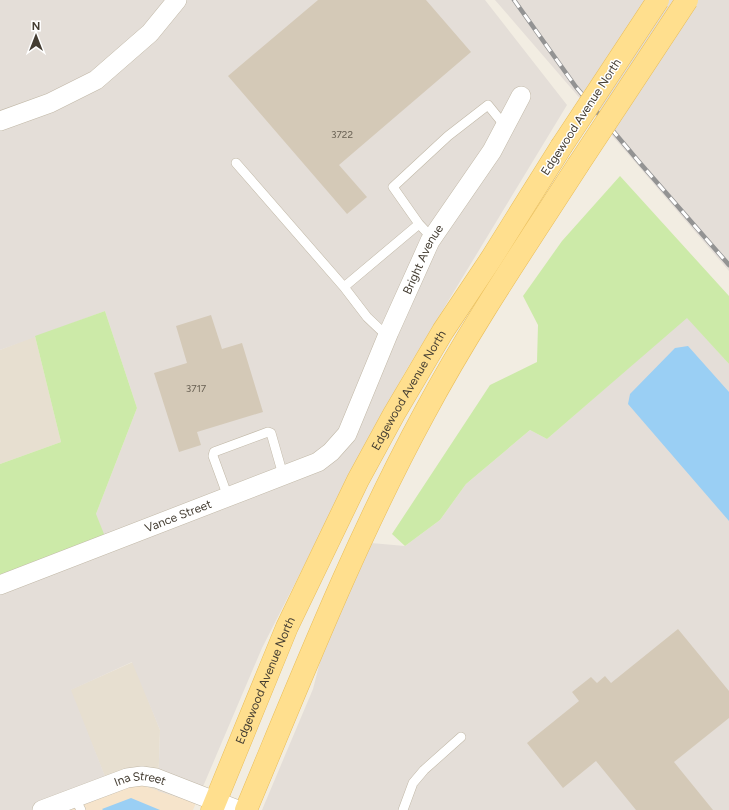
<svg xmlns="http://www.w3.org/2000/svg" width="729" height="810" font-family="Figtree,sans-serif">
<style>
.residential{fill:#e7dfd0}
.commercial{fill:#f6e4cb}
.industrial{fill:#e4ded8}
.green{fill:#cceaa8}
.water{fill:#9acff4}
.building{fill:#d4c9b7}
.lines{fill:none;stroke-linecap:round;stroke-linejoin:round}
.lane-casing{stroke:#c1b8a7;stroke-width:10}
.street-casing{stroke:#c1b8a7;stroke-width:20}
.primary-casing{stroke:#eabe58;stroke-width:23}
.lane{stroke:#fff;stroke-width:9}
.street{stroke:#fff;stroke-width:19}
.primary{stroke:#ffdf8e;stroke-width:22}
.rail-casing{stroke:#939393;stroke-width:4.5}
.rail{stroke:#fff;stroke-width:3;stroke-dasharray:9;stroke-linecap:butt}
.primary-bridge-casing{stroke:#eabe58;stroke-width:23;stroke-linecap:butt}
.primary-bridge{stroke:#ffdf8e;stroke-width:22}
.labels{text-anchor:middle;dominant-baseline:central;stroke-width:3;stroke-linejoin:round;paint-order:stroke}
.number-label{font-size:10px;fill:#686053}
.street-label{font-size:12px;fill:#443d32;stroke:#fff}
</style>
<rect width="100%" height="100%" fill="#f2ede2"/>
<path class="residential" d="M 35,336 L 61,442 L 0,464 L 0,350 Z
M 133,662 L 160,730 L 158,791 L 138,784 L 112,794 L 70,690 Z"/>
<path class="commercial" d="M 138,784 L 196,803 L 193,810 L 69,810 Z"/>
<path class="industrial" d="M 0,0 L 485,0 L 567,105 L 404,374 L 359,458 L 262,648 L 196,803 L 158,791 L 160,730 L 132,662 L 71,690 L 112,794 L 69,810 L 0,810 L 0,578 L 96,514 L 137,408 L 105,311 L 0,350 Z
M 495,0 L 729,0 L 729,271 Z
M 687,317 L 729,364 L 729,810 L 262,810 L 313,689 L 322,654 L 371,543 L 405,546 L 440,520 L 466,484 L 530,430 L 547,439 Z"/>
<path class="green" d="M 620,176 L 729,296 L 729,364 L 687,318 L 547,439 L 530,430 L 466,484 L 440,520 L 405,546 L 392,534 L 490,385 L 537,362 L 538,325 L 523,296 L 562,241 Z
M 105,311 L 137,408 L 96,514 L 106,539 L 0,578 L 0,464 L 61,442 L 35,336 Z"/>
<path class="water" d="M 688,346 L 729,392 L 729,521 L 628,404 L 630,394 L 675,348 Z
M 131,798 L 160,810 L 103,810 L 102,809 Z"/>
<path class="building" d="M 318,0 L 426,0 L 471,52 L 339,165 L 367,197 L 347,214 L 228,76 Z
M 211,315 L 222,349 L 242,343 L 263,412 L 197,432 L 201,445 L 179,452 L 154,373 L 187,363 L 176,326 Z
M 678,629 L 729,691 L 729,718 L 674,762 L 713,810 L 636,810 L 596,761 L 563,788 L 527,743 L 579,701 L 572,692 L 591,677 L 597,683 L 605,676 L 611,683 Z"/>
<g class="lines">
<defs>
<path id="lane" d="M 236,163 L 344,287
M 419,224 L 393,187 L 448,136 L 488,105 L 505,126
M 387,336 L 367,317 L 344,287 L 419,224 L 432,238
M 228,497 L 213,456 L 214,452 L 268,432 L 271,433 L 283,475
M 75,798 L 81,810
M 403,810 L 413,783 L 424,770 L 461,737"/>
<g id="street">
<path d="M 0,121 L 50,103 L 96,80 L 150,33 L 177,0"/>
<path id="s1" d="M 0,585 L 318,462 L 331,452 L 347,434 L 389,332 L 430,241 L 492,151 L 521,96"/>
<path id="s2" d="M 42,810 L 127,778 L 142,776 L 156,778 L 238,810"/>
</g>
<g id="primary">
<path id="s3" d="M 212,810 L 287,627 L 358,480 L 394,414 L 443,331 L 491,259 L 561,147"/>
<path d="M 246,810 C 302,676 355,541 424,414 C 470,328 525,247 578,165"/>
</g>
</defs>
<use href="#lane" class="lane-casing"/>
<use href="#street" class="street-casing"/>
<use href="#primary" class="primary-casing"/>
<use href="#lane" class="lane"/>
<use href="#street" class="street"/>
<use href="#primary" class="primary"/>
<defs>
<path id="rail" d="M 514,0 L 576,87 L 640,163 L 729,265"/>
</defs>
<use href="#rail" class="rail-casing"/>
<use href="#rail" class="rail"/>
<defs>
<path id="primary-bridge" d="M 561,147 L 658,0
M 578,165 L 687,0"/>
</defs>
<use href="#primary-bridge" class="primary-bridge-casing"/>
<use href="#primary-bridge" class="primary-bridge"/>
</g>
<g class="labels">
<g class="number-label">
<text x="342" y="134">3722</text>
<text x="196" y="388">3717</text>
</g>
<g class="street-label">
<text transform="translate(581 117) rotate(-57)">Edgewood Avenue North</text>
<text stroke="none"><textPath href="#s1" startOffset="572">Bright Avenue</textPath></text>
<text stroke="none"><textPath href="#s3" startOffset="464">Edgewood Avenue North</textPath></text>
<text stroke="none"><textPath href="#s1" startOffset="191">Vance Street</textPath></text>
<text stroke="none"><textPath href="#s3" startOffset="140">Edgewood Avenue North</textPath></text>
<text stroke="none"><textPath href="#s2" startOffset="104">Ina Street</textPath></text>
</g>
</g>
<g transform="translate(36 36)" stroke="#ffffff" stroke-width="3" paint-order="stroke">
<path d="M0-3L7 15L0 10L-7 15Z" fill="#443d32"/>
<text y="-6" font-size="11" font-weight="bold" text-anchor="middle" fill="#443d32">N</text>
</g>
</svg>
